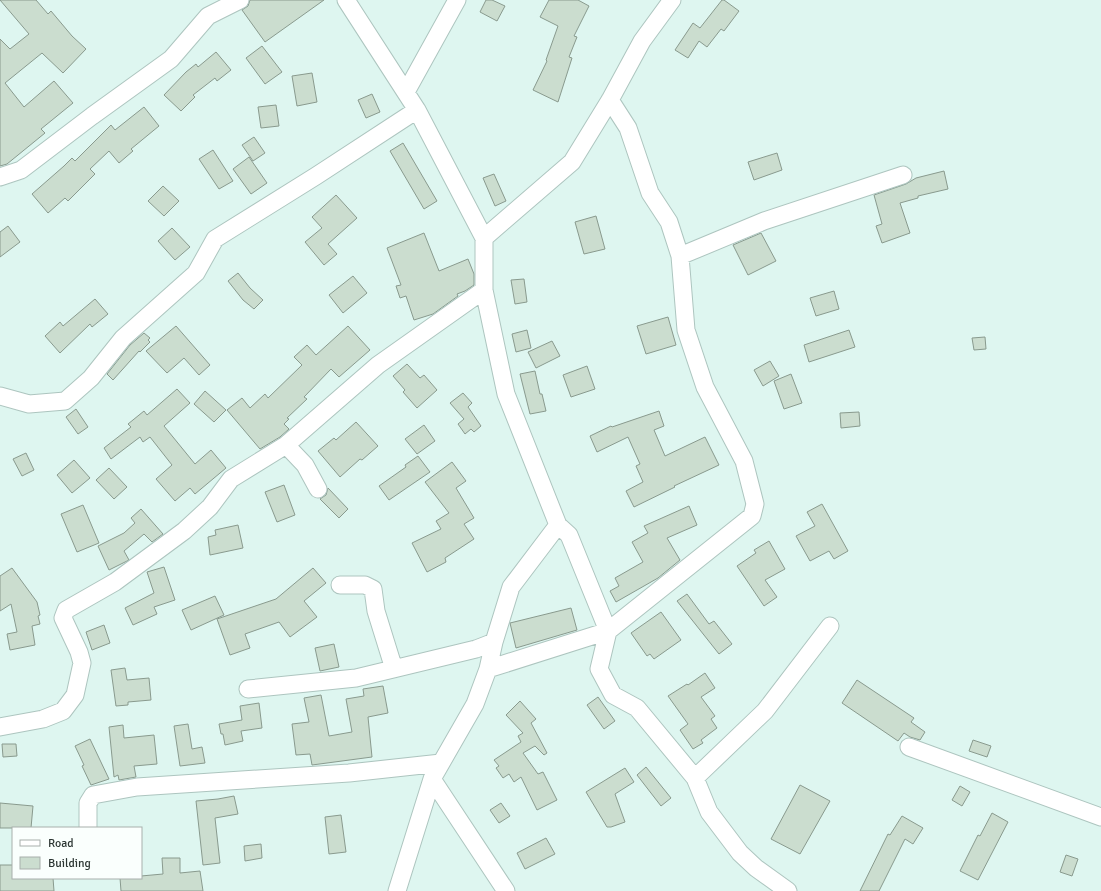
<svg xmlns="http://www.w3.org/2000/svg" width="1101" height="891" font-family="Signika,sans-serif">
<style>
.building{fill:#cbddcf;stroke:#899a8e}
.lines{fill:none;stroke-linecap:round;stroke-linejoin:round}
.minor-casing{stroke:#adc5bf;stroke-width:19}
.minor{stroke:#fff;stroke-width:17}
</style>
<rect width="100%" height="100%" fill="#def6f0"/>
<path class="building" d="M 0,0 L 36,0 L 48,14 L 51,11 L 72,36 L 86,49 L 63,73 L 42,53 L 5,83 L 24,107 L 54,81 L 73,103 L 41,129 L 45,133 L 7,164 L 0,166 L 0,39 L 10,49 L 29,34 Z
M 250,0 L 324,0 L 265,42 L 242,10 L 248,6 Z
M 486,0 L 492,0 L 505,6 L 497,21 L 480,12 Z
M 549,0 L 578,0 L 589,6 L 574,36 L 577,37 L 569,57 L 572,58 L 558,102 L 533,90 L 547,61 L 546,60 L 558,26 L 540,17 Z
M 722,0 L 724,0 L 739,11 L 724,31 L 721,29 L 707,47 L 699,41 L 688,58 L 675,50 L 693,23 L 700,28 Z
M 262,46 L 282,72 L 265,84 L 246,58 Z
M 216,52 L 231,70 L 217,81 L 215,78 L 193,95 L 195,97 L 181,111 L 164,95 L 186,72 L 196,64 L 198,67 Z
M 312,73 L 317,102 L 297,106 L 292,76 Z
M 372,94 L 380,112 L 366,118 L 358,100 Z
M 276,105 L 279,126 L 261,128 L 258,107 Z
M 144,107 L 159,126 L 131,149 L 133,151 L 119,163 L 109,151 L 90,169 L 95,174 L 68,201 L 65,198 L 48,213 L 32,194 L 64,166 L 72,158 L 75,161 L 111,125 L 115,130 Z
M 254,137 L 265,153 L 253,161 L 242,145 Z
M 403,143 L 437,201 L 424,209 L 390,151 Z
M 213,150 L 233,181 L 219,189 L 199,159 Z
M 777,153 L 782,170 L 754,180 L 748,162 Z
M 249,157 L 267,183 L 251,194 L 233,169 Z
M 944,171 L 948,189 L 918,196 L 918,198 L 900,203 L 910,233 L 882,243 L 876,226 L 882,224 L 874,195 L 906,184 L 916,178 Z
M 494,174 L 506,201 L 495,206 L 483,178 Z
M 163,186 L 179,201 L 164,216 L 148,201 Z
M 336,195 L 357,218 L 328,244 L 337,254 L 324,265 L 305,242 L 322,228 L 312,217 Z
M 596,216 L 605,249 L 584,254 L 575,222 Z
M 8,226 L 20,242 L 0,257 L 0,232 Z
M 172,228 L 190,247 L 175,260 L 158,241 Z
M 424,233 L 439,271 L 468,259 L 474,274 L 474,285 L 465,291 L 457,294 L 458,296 L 433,314 L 414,320 L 406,296 L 400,298 L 396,286 L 401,285 L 387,248 Z
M 761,233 L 776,261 L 748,275 L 733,245 Z
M 238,273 L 250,288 L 263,300 L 254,309 L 243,300 L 228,281 Z
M 353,276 L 367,293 L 343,313 L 329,295 Z
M 524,279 L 527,302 L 515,304 L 511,280 Z
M 834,291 L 839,309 L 816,316 L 810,298 Z
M 95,299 L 108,314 L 92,327 L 90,324 L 60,353 L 45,336 L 60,322 L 63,326 Z
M 668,317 L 676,345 L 646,354 L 637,326 Z
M 176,326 L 210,365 L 199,375 L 184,358 L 167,373 L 146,351 Z
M 348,326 L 370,350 L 339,377 L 331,369 L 304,397 L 307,399 L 287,418 L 289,419 L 284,424 L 289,429 L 280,437 L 260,449 L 227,410 L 242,398 L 250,408 L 265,394 L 268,398 L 302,365 L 294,357 L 307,345 L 316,355 Z
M 527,330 L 531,348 L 516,352 L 512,334 Z
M 849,330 L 855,347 L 809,362 L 804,345 Z
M 144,333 L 150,338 L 148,340 L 150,342 L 140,352 L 139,351 L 113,380 L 107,374 L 130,345 Z
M 985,337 L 986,349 L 974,350 L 972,338 Z
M 552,341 L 560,356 L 536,368 L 528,352 Z
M 770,361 L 779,376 L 763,386 L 754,370 Z
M 407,364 L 420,378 L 424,375 L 437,390 L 417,408 L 403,392 L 405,390 L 393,376 Z
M 587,366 L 595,389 L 571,397 L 563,375 Z
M 535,371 L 540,394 L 542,394 L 546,411 L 530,414 L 520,374 Z
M 791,374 L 802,403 L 784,409 L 774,381 Z
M 177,389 L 190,403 L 164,426 L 195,464 L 211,450 L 226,468 L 195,494 L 190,488 L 175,501 L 156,479 L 172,465 L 150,437 L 143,442 L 140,437 L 111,459 L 104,448 L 131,427 L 128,424 L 144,411 L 147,415 Z
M 205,391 L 226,410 L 214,422 L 194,404 Z
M 463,393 L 472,403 L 468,407 L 481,426 L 474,432 L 471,429 L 465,434 L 458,424 L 464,419 L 450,403 Z
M 76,409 L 88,427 L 78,434 L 66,417 Z
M 659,411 L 664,426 L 654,430 L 665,456 L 705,437 L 719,465 L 674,486 L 675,487 L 634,507 L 626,491 L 643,482 L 636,466 L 640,464 L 628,437 L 597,452 L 590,436 L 611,426 L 612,427 Z
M 859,412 L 860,426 L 841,428 L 840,413 Z
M 356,422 L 378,446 L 362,460 L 360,459 L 340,477 L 318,451 L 334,438 L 336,440 Z
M 424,425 L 435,441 L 417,454 L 405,439 Z
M 26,453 L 34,470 L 22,476 L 13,459 Z
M 418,456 L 430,472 L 389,500 L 379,486 L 406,467 L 405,465 Z
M 74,460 L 90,478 L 72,493 L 57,475 Z
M 452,462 L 466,481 L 456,488 L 474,518 L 464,524 L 474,539 L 445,558 L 446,562 L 427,572 L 412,543 L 441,529 L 436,521 L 449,513 L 425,482 Z
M 109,468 L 127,487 L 114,499 L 96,480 Z
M 284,485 L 295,515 L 277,522 L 265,492 Z
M 328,488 L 348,509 L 339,518 L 320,499 L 326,495 Z
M 822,504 L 848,551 L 834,559 L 829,551 L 810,561 L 796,536 L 815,526 L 807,512 Z
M 83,505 L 99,543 L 77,552 L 61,514 Z
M 689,506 L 697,525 L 667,538 L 680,560 L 658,578 L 616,602 L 610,591 L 619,586 L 615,578 L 643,562 L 632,542 L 648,533 L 644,526 Z
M 141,509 L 163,534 L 152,542 L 144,534 L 124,551 L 129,560 L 109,570 L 98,546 L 124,533 L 135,523 L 131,518 Z
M 238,525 L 243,548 L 210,555 L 208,537 L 216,535 L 215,530 Z
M 769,541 L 785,569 L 765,580 L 777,597 L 764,606 L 737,566 L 756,553 L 754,550 Z
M 164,567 L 175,600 L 154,607 L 157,614 L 133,625 L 125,608 L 154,593 L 147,572 Z
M 12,568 L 37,602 L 40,615 L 38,616 L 40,624 L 32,626 L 35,645 L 10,650 L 7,634 L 17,632 L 11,604 L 0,611 L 0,576 Z
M 313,568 L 326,583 L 304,601 L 317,617 L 290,637 L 279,622 L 245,634 L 250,648 L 230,655 L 217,619 L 276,599 Z
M 687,594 L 709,624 L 714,621 L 732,644 L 719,654 L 677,601 Z
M 215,596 L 224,615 L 191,630 L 182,610 Z
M 571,608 L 577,630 L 516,648 L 510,623 Z
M 661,612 L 681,640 L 654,659 L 650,654 L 647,656 L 631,633 Z
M 104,625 L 110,643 L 92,650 L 86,632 Z
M 334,644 L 339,667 L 320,671 L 315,648 Z
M 125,668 L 127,680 L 149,678 L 151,700 L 128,702 L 128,705 L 116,706 L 111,670 Z
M 705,673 L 715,688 L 701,697 L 715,716 L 711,719 L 717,728 L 701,740 L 703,743 L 693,749 L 680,730 L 688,724 L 668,696 L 687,684 L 688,685 Z
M 857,680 L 914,718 L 911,722 L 925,732 L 920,740 L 910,737 L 904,733 L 898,741 L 842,703 Z
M 383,686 L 388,713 L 368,717 L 372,757 L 312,765 L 310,754 L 296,755 L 292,724 L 309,722 L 304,698 L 321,695 L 329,736 L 352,732 L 346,699 L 364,696 L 363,689 Z
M 598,697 L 615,721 L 604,729 L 587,705 Z
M 520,701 L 536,719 L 531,723 L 547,753 L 544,755 L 535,746 L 523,753 L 538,774 L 543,772 L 557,800 L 537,810 L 521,777 L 514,782 L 509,774 L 503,778 L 496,768 L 499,766 L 494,760 L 521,742 L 518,736 L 523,733 L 506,715 Z
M 259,703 L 262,728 L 241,731 L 243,741 L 225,745 L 223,734 L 221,734 L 219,724 L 242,720 L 240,706 Z
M 188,724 L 192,749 L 202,747 L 205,763 L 180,766 L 174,726 Z
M 123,725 L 124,738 L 154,735 L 157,764 L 134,766 L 136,777 L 119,780 L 118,775 L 114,777 L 109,727 Z
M 90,739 L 109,779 L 91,785 L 82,766 L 84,765 L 75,746 Z
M 973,740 L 991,746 L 987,757 L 969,751 Z
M 2,744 L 16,744 L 17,756 L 3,757 Z
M 646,767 L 671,798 L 661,806 L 637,775 Z
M 625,768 L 634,782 L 615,794 L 625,822 L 611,827 L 607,827 L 586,792 Z
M 800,785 L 830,801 L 800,854 L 771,839 Z
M 960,786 L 970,792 L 962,806 L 952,800 Z
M 234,796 L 238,814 L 215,818 L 220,863 L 203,865 L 196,801 L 218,799 Z
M 0,803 L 33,806 L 31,828 L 0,828 Z
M 501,803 L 510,816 L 499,823 L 490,810 Z
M 992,813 L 1008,822 L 978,880 L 960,871 L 978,835 L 980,836 Z
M 341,815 L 346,852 L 329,854 L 325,817 Z
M 902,816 L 923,828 L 913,844 L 905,839 L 879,891 L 860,891 L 888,834 L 890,835 Z
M 546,838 L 555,854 L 525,869 L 517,853 Z
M 261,844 L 262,858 L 245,861 L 244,846 Z
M 1066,855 L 1078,859 L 1072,876 L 1060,872 Z
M 162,858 L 180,858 L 180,873 L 200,871 L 203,891 L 121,891 L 120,878 L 141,878 L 141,876 L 163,874 Z
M 0,865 L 13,865 L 13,878 L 53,878 L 54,891 L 0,891 Z"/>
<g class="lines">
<defs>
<path id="minor" d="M 346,0 L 417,110 L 484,238 L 484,290 L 506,394 L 558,525 L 569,535 L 608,631 L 599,669 L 613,695 L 637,708 L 695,778 L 709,812 L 740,853 L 756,868 L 788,891
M 406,92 L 457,0
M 0,177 L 21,170 L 92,116 L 171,59 L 208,16 L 240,0
M 484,238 L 572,162 L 610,100 L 642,41 L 672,0
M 680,256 L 764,221 L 903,175
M 0,396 L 29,404 L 65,401 L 91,378 L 123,338 L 196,273 L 215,239 L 316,176 L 417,110
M 286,445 L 378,365 L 484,290
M 340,585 L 365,585 L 373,589 L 376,611 L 394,669
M 488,669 L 608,631 L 752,516 L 755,504 L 744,461 L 705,387 L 686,330 L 680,256 L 669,222 L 650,193 L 628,128 L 610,100
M 248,689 L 356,678 L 476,649 L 494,642
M 0,727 L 43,719 L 63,711 L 75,695 L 82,663 L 79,652 L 63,618 L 66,610 L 115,582 L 184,531 L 210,507 L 231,479 L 286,445 L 305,465 L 318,489
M 909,747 L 1101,817
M 695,778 L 765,711 L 830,626
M 432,779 L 506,891
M 88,828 L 88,803 L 93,795 L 137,787 L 349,773 L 441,763
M 397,891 L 432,779 L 475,704 L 488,669 L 494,642 L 511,587 L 558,525"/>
</defs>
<use href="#minor" class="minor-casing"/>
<use href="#minor" class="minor"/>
</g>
<rect x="12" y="827" width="130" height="52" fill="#fafffd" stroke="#a8afac"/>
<rect x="20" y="840" width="20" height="6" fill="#ffffff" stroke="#a8afac"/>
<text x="48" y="847" font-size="12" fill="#2c3633">Road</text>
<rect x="20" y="857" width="20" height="12" fill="#cbddcf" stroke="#a8afac"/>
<text x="48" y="867" font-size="12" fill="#2c3633">Building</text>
</svg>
